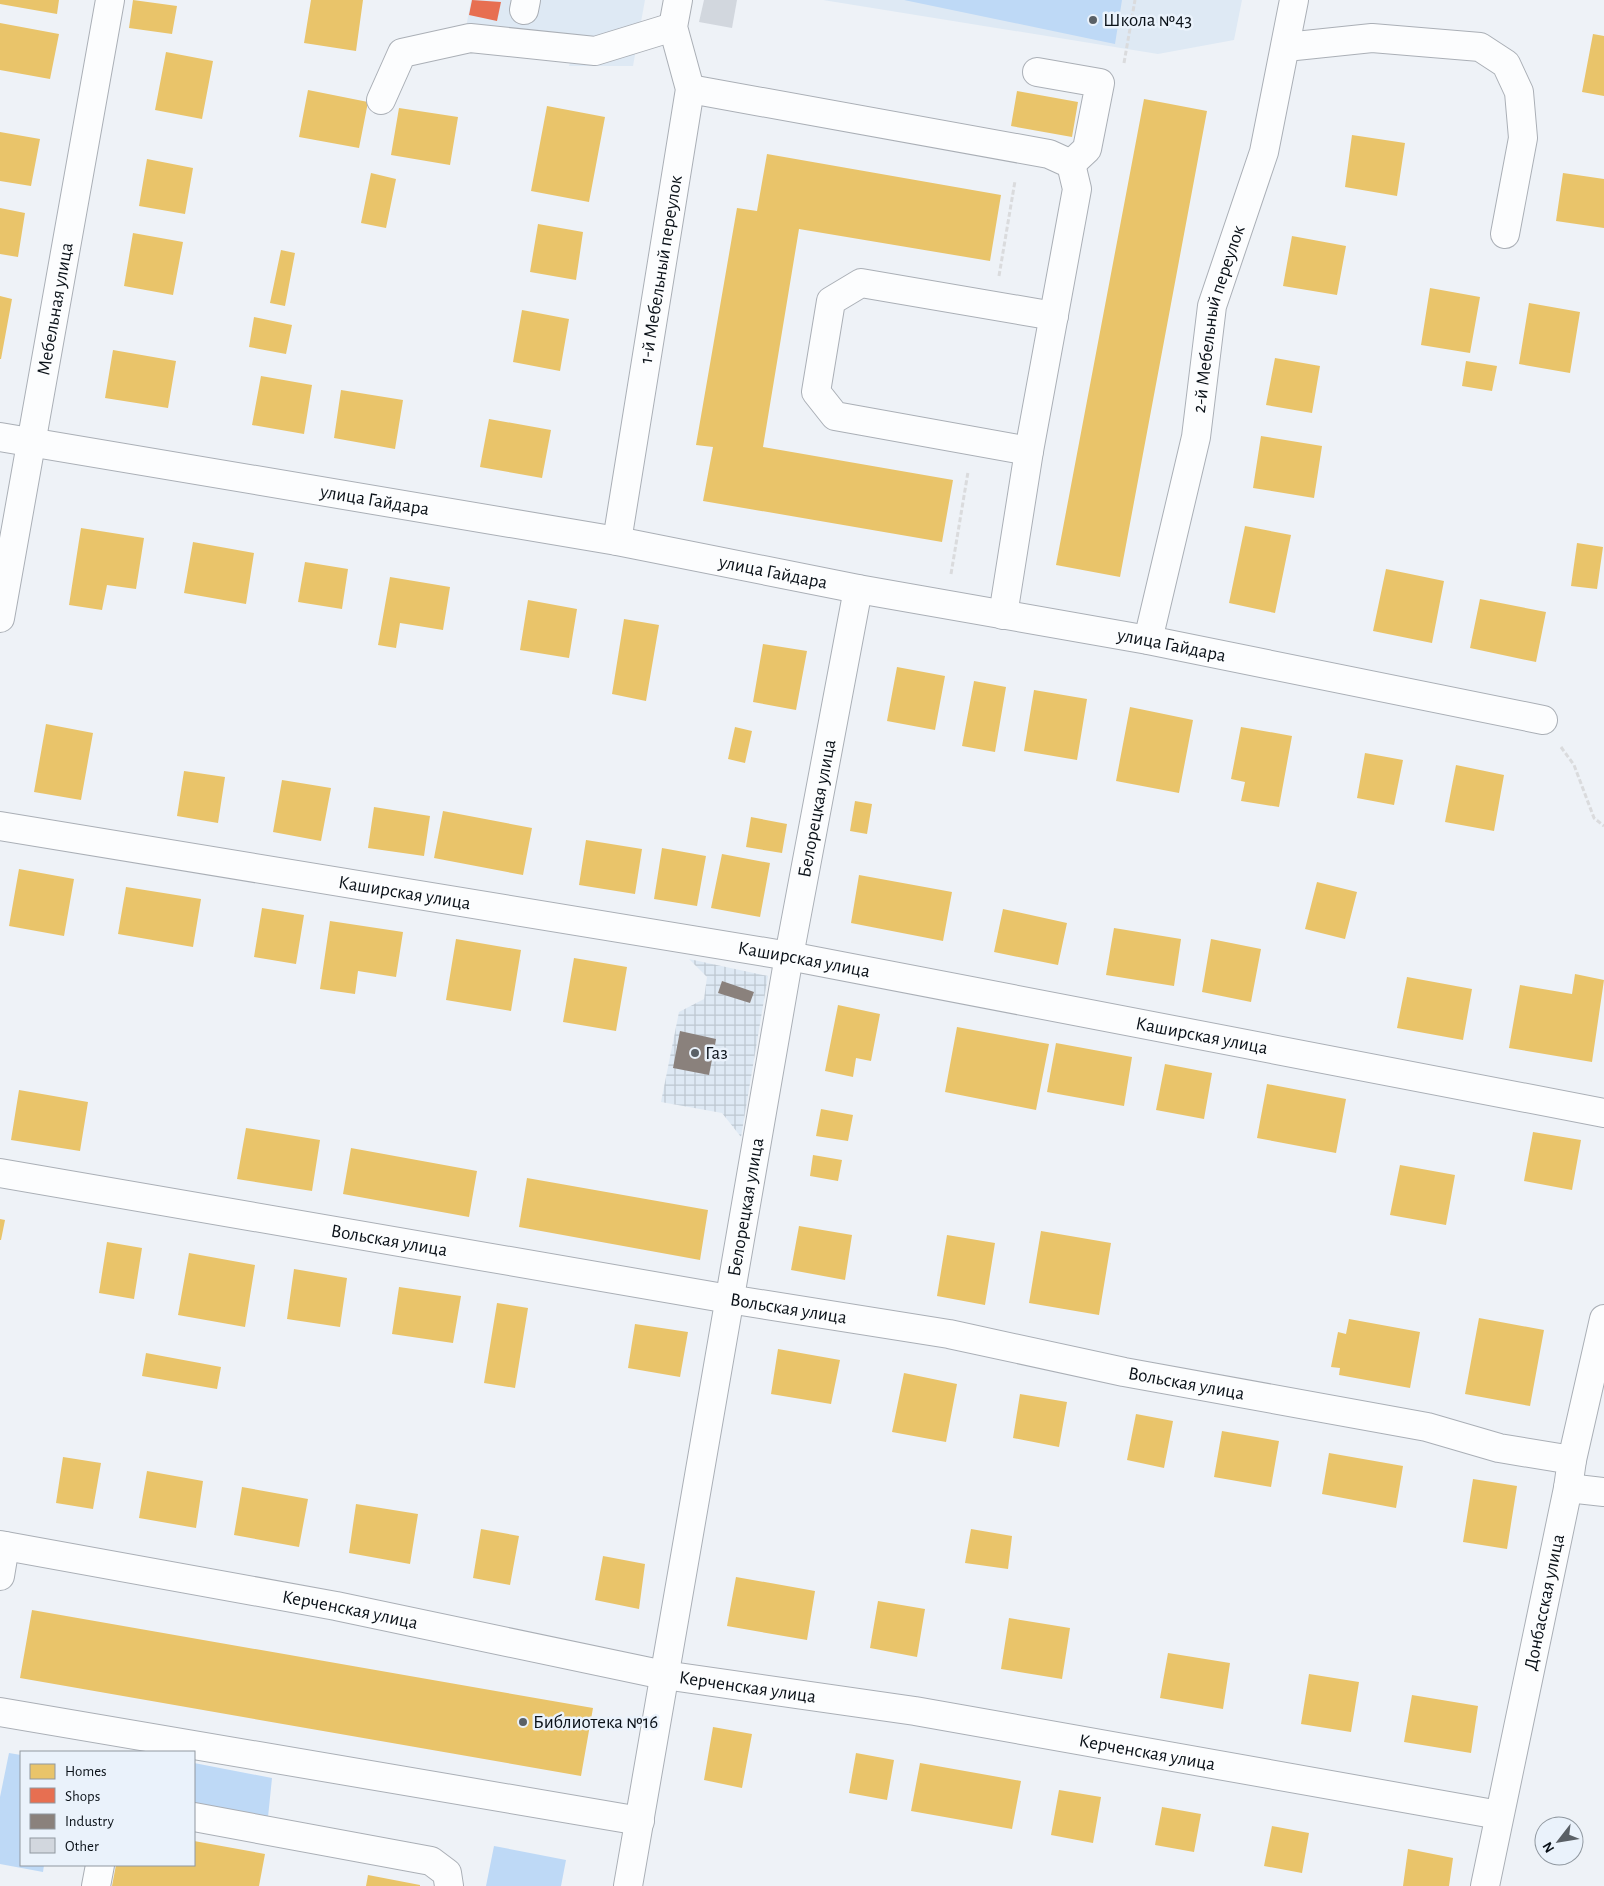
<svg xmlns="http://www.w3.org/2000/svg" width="1604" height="1886" font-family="'Alegreya Sans',sans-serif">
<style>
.built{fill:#dee9f4}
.industrial{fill:url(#industrial-grid)}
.green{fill:#bed9f6}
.homes{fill:#e9c46a}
.shops{fill:#e76f51}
.industry{fill:#8a817c}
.building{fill:#d2d7de}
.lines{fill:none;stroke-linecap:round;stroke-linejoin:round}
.minor-casing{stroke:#aaafb6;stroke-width:30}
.path{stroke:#dadbdd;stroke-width:3;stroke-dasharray:5 2.5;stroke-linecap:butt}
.minor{stroke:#fcfdfe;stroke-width:28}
.poi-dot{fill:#5a6066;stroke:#eaf2fb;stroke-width:2}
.labels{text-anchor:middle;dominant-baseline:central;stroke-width:5;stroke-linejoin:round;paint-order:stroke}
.poi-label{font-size:19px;fill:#0a1118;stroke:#eaf2fb;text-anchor:start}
.street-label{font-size:19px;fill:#0a1118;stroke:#eaf2fb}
</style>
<defs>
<pattern id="industrial-grid" width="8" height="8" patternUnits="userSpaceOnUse" patternTransform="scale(1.25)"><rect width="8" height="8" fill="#dee9f4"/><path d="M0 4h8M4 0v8" fill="none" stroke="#bdc7d0"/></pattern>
</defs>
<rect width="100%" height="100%" fill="#eef2f7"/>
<path class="built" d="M 471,0 L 645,0 L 633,66 L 569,66 L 577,39 L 466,28 Z
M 823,0 L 1242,0 L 1234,40 L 1158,54 Z"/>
<path class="industrial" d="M 689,959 L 768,976 L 741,1137 L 722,1113 L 661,1102 L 679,1012 L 704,999 L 707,977 Z"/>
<path class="green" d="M 904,0 L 1122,0 L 1115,44 Z
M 9,1753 L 21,1755 L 21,1865 L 44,1865 L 43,1872 L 0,1864 L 0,1797 Z
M 194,1763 L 272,1778 L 268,1817 L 194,1804 Z
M 494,1846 L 566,1860 L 561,1886 L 486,1886 Z"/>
<path class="homes" d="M 0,0 L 59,0 L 57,14 L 0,4 Z
M 133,0 L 177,6 L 172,34 L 129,28 Z
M 311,0 L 363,0 L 356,51 L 304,43 Z
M 0,23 L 59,34 L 50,79 L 0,70 Z
M 1593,34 L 1604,36 L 1604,96 L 1582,92 Z
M 166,52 L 213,61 L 202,119 L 155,110 Z
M 308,90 L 368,102 L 359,148 L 299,137 Z
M 1017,91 L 1078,102 L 1072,137 L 1011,126 Z
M 1144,99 L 1207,111 L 1120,577 L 1056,565 Z
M 547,106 L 605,117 L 589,202 L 531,191 Z
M 399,108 L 458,117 L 450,165 L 391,155 Z
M 0,132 L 40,139 L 31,186 L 0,181 Z
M 1352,135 L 1405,143 L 1397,196 L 1345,187 Z
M 767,154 L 1001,195 L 990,261 L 799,229 L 763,447 L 953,480 L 942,542 L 703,501 L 713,447 L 696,445 L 737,208 L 757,211 Z
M 147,159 L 193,168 L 185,214 L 139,206 Z
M 371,173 L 396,179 L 386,228 L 361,223 Z
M 1563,173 L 1604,179 L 1604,228 L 1556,221 Z
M 0,208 L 25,213 L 18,257 L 0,254 Z
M 538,224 L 583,232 L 576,280 L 530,272 Z
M 133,233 L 183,242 L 173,295 L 124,286 Z
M 1292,236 L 1346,246 L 1337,295 L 1283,286 Z
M 281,250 L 295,253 L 285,306 L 270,303 Z
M 1430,288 L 1480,297 L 1470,353 L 1421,345 Z
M 0,296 L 12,299 L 1,359 L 0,359 Z
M 1529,303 L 1580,312 L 1570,373 L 1519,364 Z
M 522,310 L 569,319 L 560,371 L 513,362 Z
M 254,317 L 292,325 L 286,354 L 249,347 Z
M 113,350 L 176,361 L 168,408 L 105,398 Z
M 1275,358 L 1320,366 L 1312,413 L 1266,405 Z
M 1466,361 L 1497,366 L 1492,391 L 1462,386 Z
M 261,376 L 312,385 L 304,434 L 252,425 Z
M 341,390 L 403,400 L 395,449 L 334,438 Z
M 489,419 L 551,430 L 542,478 L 480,467 Z
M 1261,436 L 1322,446 L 1314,498 L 1253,488 Z
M 1245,526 L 1291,535 L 1275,613 L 1229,603 Z
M 81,528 L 144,538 L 136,589 L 107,585 L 102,610 L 69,605 Z
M 193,542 L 254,553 L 246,604 L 184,593 Z
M 1577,543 L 1603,547 L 1597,589 L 1571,586 Z
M 305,562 L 348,569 L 342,609 L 298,602 Z
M 1386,569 L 1444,581 L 1432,643 L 1373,631 Z
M 390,577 L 450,587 L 443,630 L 400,623 L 396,648 L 378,645 Z
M 1480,599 L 1546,612 L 1536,662 L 1470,648 Z
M 528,600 L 577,609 L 569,658 L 520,650 Z
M 624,619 L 659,625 L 646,701 L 612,694 Z
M 763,644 L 807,651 L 796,710 L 753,702 Z
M 897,667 L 945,676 L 935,730 L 887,721 Z
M 974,681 L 1006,687 L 995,752 L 962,746 Z
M 1034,690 L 1087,699 L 1077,760 L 1024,751 Z
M 1130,707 L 1193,720 L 1179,793 L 1116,781 Z
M 46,724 L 93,733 L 81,800 L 34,792 Z
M 735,727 L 752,731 L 745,763 L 728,759 Z
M 1241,727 L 1292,736 L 1279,807 L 1241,801 L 1245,782 L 1231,779 Z
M 1365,753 L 1403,760 L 1394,805 L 1357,798 Z
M 1456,765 L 1504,775 L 1494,831 L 1445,822 Z
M 184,771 L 225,777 L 218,823 L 177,816 Z
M 282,780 L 331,788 L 321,841 L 273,832 Z
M 855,801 L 872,804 L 867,834 L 850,831 Z
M 374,807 L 430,816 L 424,856 L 368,848 Z
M 443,811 L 532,828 L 523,875 L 434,858 Z
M 751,817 L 787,824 L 782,853 L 746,847 Z
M 586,840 L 642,849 L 635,894 L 579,885 Z
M 662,848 L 706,856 L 697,906 L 654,899 Z
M 722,854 L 770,863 L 760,917 L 711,908 Z
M 19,869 L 74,879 L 64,936 L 9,926 Z
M 859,875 L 952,892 L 943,941 L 851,923 Z
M 1317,882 L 1357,892 L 1345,939 L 1305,929 Z
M 126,887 L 201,899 L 193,947 L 118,934 Z
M 262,908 L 304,915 L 296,964 L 254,957 Z
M 1003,909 L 1067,923 L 1058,965 L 994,952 Z
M 330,921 L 403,932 L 396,977 L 358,971 L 355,994 L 320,989 Z
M 1114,928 L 1181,939 L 1174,986 L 1106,975 Z
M 456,939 L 521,950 L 511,1011 L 446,1000 Z
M 1211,939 L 1261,949 L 1251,1002 L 1202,992 Z
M 574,958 L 627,967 L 616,1031 L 563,1022 Z
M 1575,974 L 1604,980 L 1592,1062 L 1509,1048 L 1520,985 L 1572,994 Z
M 1407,977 L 1472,989 L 1463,1040 L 1397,1028 Z
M 838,1005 L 880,1014 L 871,1061 L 856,1058 L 853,1077 L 825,1071 Z
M 957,1027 L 1049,1044 L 1036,1110 L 945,1092 Z
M 1056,1043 L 1132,1057 L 1124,1106 L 1047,1092 Z
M 1165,1064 L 1212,1073 L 1204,1119 L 1156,1110 Z
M 1267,1084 L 1346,1099 L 1336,1153 L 1257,1138 Z
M 19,1090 L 88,1102 L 80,1151 L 11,1140 Z
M 821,1109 L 853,1115 L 848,1141 L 816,1136 Z
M 246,1128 L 320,1140 L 312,1191 L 237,1179 Z
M 1533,1132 L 1581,1140 L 1572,1190 L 1524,1181 Z
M 351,1148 L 477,1171 L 469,1217 L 343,1194 Z
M 813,1155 L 842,1160 L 838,1181 L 810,1176 Z
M 1400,1165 L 1455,1175 L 1446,1225 L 1390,1215 Z
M 527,1178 L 708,1210 L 700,1260 L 519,1227 Z
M 0,1219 L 5,1220 L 1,1240 L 0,1240 Z
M 799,1226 L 852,1235 L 845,1280 L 791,1270 Z
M 1041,1231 L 1111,1243 L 1099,1315 L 1029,1303 Z
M 947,1235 L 995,1243 L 985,1305 L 937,1296 Z
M 107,1242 L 142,1248 L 134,1299 L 99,1293 Z
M 189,1253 L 255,1265 L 245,1327 L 178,1315 Z
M 294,1269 L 347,1278 L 340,1327 L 287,1319 Z
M 399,1287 L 461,1296 L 453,1343 L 392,1334 Z
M 497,1303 L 528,1308 L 515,1388 L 484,1383 Z
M 1479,1318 L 1544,1330 L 1530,1406 L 1465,1394 Z
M 1349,1319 L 1420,1332 L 1410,1388 L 1339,1375 L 1340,1368 L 1331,1367 L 1338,1332 L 1346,1334 Z
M 635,1324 L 688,1332 L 680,1377 L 628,1368 Z
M 778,1349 L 840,1360 L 831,1404 L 771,1394 Z
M 146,1353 L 221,1367 L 217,1389 L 142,1376 Z
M 904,1373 L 957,1384 L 946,1442 L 892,1432 Z
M 1020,1394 L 1067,1402 L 1059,1447 L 1013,1438 Z
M 1136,1414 L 1173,1421 L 1164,1468 L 1127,1460 Z
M 1222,1431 L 1279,1441 L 1271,1487 L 1214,1477 Z
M 1329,1453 L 1403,1466 L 1396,1508 L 1322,1494 Z
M 63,1457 L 101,1463 L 93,1509 L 56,1503 Z
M 147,1471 L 203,1481 L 196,1528 L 139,1518 Z
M 1473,1479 L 1517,1486 L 1507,1549 L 1463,1542 Z
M 242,1487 L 308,1499 L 299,1547 L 234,1535 Z
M 356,1504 L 418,1514 L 410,1564 L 349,1553 Z
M 481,1529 L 519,1536 L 510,1585 L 473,1578 Z
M 971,1529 L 1012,1536 L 1008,1569 L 965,1563 Z
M 603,1556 L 645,1564 L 639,1609 L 595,1600 Z
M 736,1577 L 815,1591 L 807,1640 L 727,1626 Z
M 878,1601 L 925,1609 L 917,1657 L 870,1648 Z
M 32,1610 L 593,1708 L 581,1776 L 20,1678 Z
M 1009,1618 L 1070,1628 L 1062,1679 L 1001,1669 Z
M 1168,1653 L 1230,1663 L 1223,1709 L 1160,1698 Z
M 1309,1674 L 1359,1682 L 1351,1732 L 1301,1724 Z
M 1412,1695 L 1478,1706 L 1471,1753 L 1404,1742 Z
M 713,1727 L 752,1734 L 742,1788 L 704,1780 Z
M 856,1753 L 894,1760 L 887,1800 L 849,1793 Z
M 920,1763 L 1021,1781 L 1012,1829 L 911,1811 Z
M 1059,1790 L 1101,1797 L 1093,1843 L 1051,1835 Z
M 1162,1807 L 1201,1814 L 1194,1852 L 1155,1845 Z
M 1272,1826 L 1309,1833 L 1302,1873 L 1264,1866 Z
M 194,1841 L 265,1854 L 259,1886 L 112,1886 L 116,1865 L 194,1865 Z
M 1408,1849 L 1453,1858 L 1449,1886 L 1403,1886 Z
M 368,1875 L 420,1885 L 420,1886 L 366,1886 Z"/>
<path class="shops" d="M 472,0 L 501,2 L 497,21 L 469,15 Z"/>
<path class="industry" d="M 722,981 L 754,992 L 750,1003 L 718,993 Z
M 680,1031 L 716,1039 L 709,1075 L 673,1068 Z"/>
<path class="building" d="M 704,0 L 737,0 L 732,28 L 699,22 Z"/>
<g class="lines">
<defs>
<g id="minor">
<path d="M 524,10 L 526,0"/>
<path d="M 1286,47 L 1372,38 L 1480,47 L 1506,64 L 1519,92 L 1523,138 L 1505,234"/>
<path d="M 1037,72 L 1100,83 L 1087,149 L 1071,164"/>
<path d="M 690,89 L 1049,154 L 1071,164 L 1077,189 L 1029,451 L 1003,615"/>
<path d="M 381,100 L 402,53 L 470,38 L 595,51 L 673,27"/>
<path id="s1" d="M 0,437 L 617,541 L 858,589 L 1148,640 L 1543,720"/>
<path d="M 1029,451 L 835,416 L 816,392 L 831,301 L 861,283 L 1054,316"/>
<path id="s2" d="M 617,541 L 690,89 L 673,27 L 678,0"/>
<path id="s3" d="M 0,618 L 110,0"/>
<path id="s4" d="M 1148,640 L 1196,437 L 1212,306 L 1264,152 L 1294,0"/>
<path id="s5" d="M 0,826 L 789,956 L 1604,1113"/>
<path id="s6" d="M 0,1173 L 729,1299 L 949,1334 L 1124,1372 L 1427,1427 L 1499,1448 L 1572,1460"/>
<path d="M 1568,1488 L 1604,1492"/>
<path id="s7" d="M 0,1545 L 336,1606 L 664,1675 L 915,1711 L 1499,1815"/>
<path d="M 0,1576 L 5,1546"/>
<path d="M 0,1712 L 640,1821"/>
<path d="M 194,1817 L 431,1861 L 447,1873 L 449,1886"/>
<path d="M 96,1886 L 100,1865"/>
<path id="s8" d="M 628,1886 L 789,956 L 858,589"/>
<path id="s9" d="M 1485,1886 L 1568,1488 L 1572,1460 L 1604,1319"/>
</g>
</defs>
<use href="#minor" class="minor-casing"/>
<path class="path" d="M 1124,63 L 1135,0
M 999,276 L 1015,181
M 951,574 L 968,472
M 1561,747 L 1574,765 L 1594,818 L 1604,826"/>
<use href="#minor" class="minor"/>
</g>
<g class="poi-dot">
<circle cx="1093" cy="20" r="5"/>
<circle cx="695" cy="1053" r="5"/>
<circle cx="523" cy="1722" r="5"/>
</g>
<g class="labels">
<g class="poi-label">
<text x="1103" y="20">Школа №43</text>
<text x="705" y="1053">Газ</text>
<text x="533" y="1722">Библиотека №16</text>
</g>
<g class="street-label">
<text stroke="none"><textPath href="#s2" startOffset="275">1-й Мебельный переулок</textPath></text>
<text stroke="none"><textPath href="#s3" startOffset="314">Мебельная улица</textPath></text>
<text stroke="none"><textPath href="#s4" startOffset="329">2-й Мебельный переулок</textPath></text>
<text stroke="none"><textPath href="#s1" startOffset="380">улица Гайдара</textPath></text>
<text stroke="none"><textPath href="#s1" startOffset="785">улица Гайдара</textPath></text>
<text stroke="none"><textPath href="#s1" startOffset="1190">улица Гайдара</textPath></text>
<text stroke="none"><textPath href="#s8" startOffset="1094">Белорецкая улица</textPath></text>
<text stroke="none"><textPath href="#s5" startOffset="410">Каширская улица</textPath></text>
<text stroke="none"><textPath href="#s5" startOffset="815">Каширская улица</textPath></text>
<text stroke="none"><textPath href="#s5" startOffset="1220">Каширская улица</textPath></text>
<text stroke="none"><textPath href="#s8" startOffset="689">Белорецкая улица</textPath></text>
<text stroke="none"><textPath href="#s6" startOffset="395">Вольская улица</textPath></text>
<text stroke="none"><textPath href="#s6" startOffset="800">Вольская улица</textPath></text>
<text stroke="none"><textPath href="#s6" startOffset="1205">Вольская улица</textPath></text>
<text stroke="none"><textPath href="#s9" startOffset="290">Донбасская улица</textPath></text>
<text stroke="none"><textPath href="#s7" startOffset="356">Керченская улица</textPath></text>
<text stroke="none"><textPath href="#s7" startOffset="761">Керченская улица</textPath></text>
<text stroke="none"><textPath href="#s7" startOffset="1166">Керченская улица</textPath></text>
</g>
</g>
<rect x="20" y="1751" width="175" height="115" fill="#eaf2fb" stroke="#9098a0"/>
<rect x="30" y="1764" width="25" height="15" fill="#e9c46a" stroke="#9098a0"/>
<text x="65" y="1776" font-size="15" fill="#0a1118">Homes</text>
<rect x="30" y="1788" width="25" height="15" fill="#e76f51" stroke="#9098a0"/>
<text x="65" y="1801" font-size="15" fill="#0a1118">Shops</text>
<rect x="30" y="1814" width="25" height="15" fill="#8a817c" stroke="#9098a0"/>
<text x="65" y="1826" font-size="15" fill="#0a1118">Industry</text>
<rect x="30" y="1838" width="25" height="15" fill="#d2d7de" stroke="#9098a0"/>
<text x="65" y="1851" font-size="15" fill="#0a1118">Other</text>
<g transform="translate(1559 1841) rotate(239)"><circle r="24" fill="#eaf2fb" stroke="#9098a0"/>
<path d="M0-4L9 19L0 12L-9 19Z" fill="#5a6066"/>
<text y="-8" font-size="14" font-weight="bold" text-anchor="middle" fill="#0a1118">N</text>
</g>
</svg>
